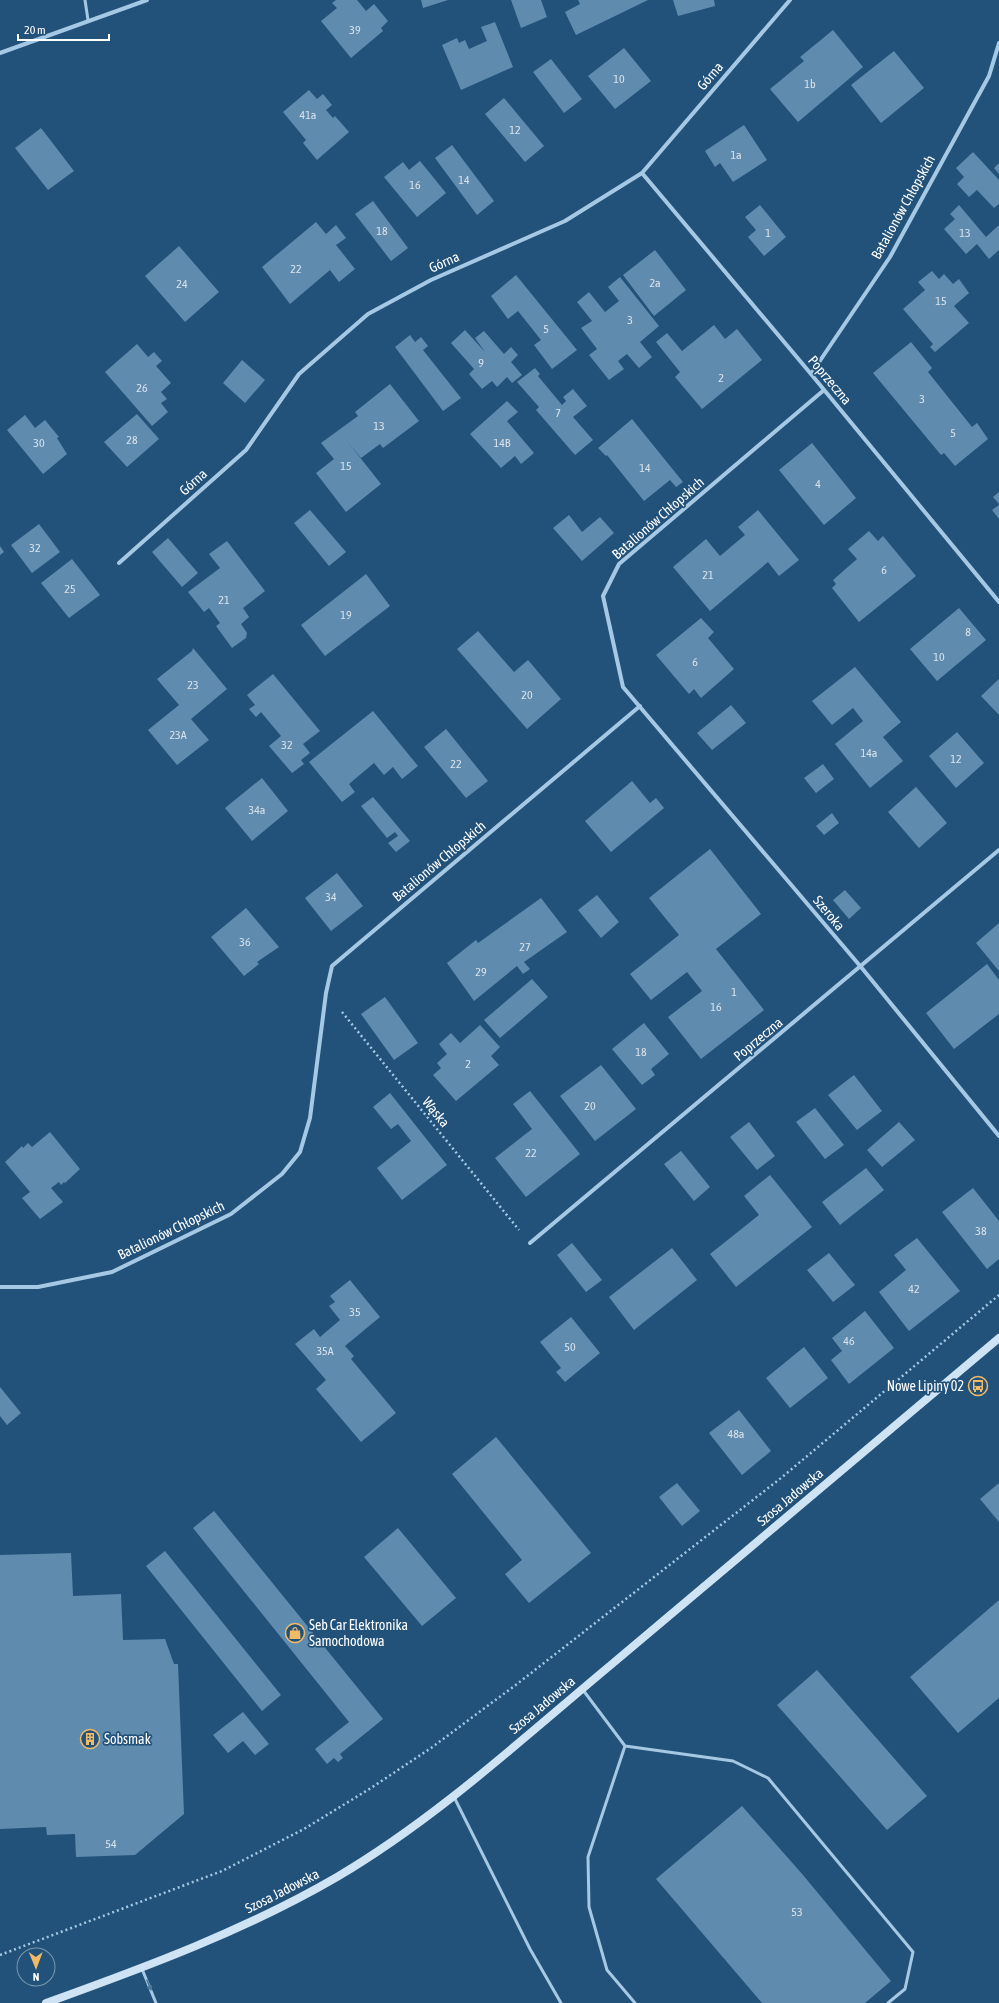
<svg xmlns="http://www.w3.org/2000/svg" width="999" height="2003" font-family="'Asap Condensed',sans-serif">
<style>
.building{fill:#5f8bae}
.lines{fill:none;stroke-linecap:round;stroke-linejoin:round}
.path{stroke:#a5c9e5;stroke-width:2.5;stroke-dasharray:2 3;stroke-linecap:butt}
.lane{stroke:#a5c9e5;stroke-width:3}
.street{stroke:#a5c9e5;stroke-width:4}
.secondary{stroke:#cee3f4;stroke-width:8}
.oneway{fill:#49769a}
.labels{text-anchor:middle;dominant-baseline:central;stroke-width:3.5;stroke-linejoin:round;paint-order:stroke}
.number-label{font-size:12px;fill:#d7e2eb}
.street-label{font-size:14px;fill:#fff;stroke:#22527a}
.poi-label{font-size:14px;fill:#fff;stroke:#22527a;text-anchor:start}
</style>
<rect width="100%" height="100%" fill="#22527a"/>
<path class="building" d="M 336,0 L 357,0 L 366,11 L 374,4 L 388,21 L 381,28 L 383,31 L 351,58 L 321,21 L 337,8 L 332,3 Z
M 421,0 L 448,0 L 423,8 Z
M 511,0 L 541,0 L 547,17 L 521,28 Z
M 578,0 L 648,0 L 576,35 L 565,12 L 580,4 Z
M 673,0 L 714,0 L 715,6 L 678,16 Z
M 495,22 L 513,67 L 461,90 L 442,45 L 457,38 L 459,43 L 465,40 L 469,49 L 487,41 L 481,27 Z
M 833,30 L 863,67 L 798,122 L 770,89 L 804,61 L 800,57 Z
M 624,48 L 651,81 L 615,109 L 588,76 Z
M 894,51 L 924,88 L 881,123 L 851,85 Z
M 551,59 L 582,99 L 564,113 L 533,72 Z
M 309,90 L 317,99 L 323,94 L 332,105 L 326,110 L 333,118 L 335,116 L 349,132 L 317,160 L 303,143 L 306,140 L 283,112 Z
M 504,98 L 544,146 L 525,162 L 485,114 Z
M 744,125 L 767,160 L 733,182 L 720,163 L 715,167 L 705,151 Z
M 41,128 L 74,171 L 48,190 L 15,148 Z
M 452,145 L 494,201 L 477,215 L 435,158 Z
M 973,152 L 999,180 L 999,204 L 994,208 L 977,190 L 969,197 L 957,184 L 964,177 L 956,168 Z
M 420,161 L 446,193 L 417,217 L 384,177 L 403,162 L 409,170 Z
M 999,163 L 999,174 L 994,168 Z
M 373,201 L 408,248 L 391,261 L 355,214 Z
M 760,205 L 786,237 L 764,256 L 748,237 L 756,230 L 745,217 Z
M 959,205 L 986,237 L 999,225 L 999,250 L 989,259 L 977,244 L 966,254 L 944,229 L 955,219 L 950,214 Z
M 316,222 L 326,234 L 336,225 L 346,238 L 336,245 L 355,269 L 339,282 L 330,270 L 290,304 L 262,267 Z
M 179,246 L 219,292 L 185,322 L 145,276 Z
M 655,250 L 686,290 L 654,316 L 623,275 Z
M 932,271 L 939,279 L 944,274 L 953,284 L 959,279 L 969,293 L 954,306 L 969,323 L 935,352 L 930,347 L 933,344 L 903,309 L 925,290 L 918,282 Z
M 516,275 L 577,350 L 552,369 L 534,345 L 541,340 L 518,311 L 508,319 L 491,296 Z
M 620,277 L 659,326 L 640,342 L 652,357 L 639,368 L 627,354 L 618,361 L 624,369 L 609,380 L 589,355 L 597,349 L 581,328 L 592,321 L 577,302 L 589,292 L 605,312 L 619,301 L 608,287 Z
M 714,325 L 725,339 L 737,329 L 762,360 L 702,409 L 675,377 L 680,372 L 656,342 L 667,333 L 682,351 Z
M 465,330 L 485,352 L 475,338 L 484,331 L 504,354 L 511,347 L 518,355 L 511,362 L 522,375 L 512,383 L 507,377 L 497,387 L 492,381 L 482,389 L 469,374 L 474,369 L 451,343 Z
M 410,335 L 415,342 L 421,337 L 428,346 L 423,350 L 461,398 L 443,411 L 395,347 Z
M 911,342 L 932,368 L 928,372 L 972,427 L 977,423 L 988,439 L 955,466 L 944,453 L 941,455 L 873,373 Z
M 137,344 L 148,357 L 154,352 L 162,361 L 156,366 L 171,383 L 161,392 L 167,399 L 161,403 L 168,412 L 152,426 L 105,372 Z
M 242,360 L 265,380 L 245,403 L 223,383 Z
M 535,368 L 540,374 L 538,376 L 562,405 L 566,401 L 563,397 L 573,389 L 587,406 L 573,417 L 593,440 L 575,455 L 536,410 L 539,407 L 517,382 Z
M 390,384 L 419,421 L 383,448 L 380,444 L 361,458 L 347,441 L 381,484 L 346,512 L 316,473 L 334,459 L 321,443 L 358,416 L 355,412 Z
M 507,401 L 518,412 L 507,421 L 534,453 L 521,464 L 515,456 L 501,468 L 470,434 Z
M 137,414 L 159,439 L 127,467 L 104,442 Z
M 25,415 L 35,428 L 45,420 L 59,437 L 57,438 L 67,454 L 43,474 L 7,430 Z
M 632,419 L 683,482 L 676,487 L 670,480 L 644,501 L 607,455 L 606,456 L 598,448 Z
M 812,443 L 856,498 L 824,525 L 779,470 Z
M 999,492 L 999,504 L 993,497 Z
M 999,505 L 999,519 L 992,510 Z
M 310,510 L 346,552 L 329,566 L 294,523 Z
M 758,510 L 799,560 L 779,576 L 768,562 L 710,611 L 673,567 L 706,539 L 720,556 L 745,535 L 738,527 Z
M 569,515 L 582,532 L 600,517 L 614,533 L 582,561 L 553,528 Z
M 39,524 L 60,552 L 32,573 L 11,545 Z
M 869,531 L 878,541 L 883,536 L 916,576 L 859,622 L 832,588 L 836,584 L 833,580 L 857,559 L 848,549 Z
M 168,538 L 198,573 L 182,587 L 152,552 Z
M 227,541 L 265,591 L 243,608 L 249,617 L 241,624 L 247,633 L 246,638 L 232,648 L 216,626 L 220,623 L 209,608 L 204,612 L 188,592 L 220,568 L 209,554 Z
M 0,546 L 4,552 L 0,555 Z
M 72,559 L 100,595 L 69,618 L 41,583 Z
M 366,574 L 390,606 L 325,656 L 301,625 Z
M 959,608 L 986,640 L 937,681 L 910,649 Z
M 701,618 L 714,632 L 708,638 L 734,669 L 701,698 L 694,689 L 689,694 L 656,655 Z
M 478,631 L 514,672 L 528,660 L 561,699 L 527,729 L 457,649 Z
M 193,648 L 227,689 L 191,719 L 209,740 L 177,765 L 148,730 L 179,705 L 157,679 L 192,651 Z
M 855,667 L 901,722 L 883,737 L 903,761 L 870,788 L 835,744 L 863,721 L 853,708 L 832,725 L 812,701 Z
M 273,674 L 320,731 L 303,744 L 310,753 L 301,760 L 304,764 L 292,773 L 269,746 L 281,736 L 261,712 L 256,717 L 249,709 L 255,705 L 247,695 Z
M 999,679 L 999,715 L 981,696 Z
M 731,705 L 746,723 L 712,750 L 697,733 Z
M 373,711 L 418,766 L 402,779 L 393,767 L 384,775 L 374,763 L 349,784 L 355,792 L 342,802 L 309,762 Z
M 446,729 L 488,781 L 466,798 L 424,747 Z
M 957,732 L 984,763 L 956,788 L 929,756 Z
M 823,764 L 834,779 L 816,793 L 804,778 Z
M 262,778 L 288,811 L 252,841 L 225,808 Z
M 632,781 L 650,803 L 656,798 L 664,808 L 611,852 L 585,821 Z
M 916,787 L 947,823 L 919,848 L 888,812 Z
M 373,797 L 410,841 L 396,852 L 388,843 L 398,836 L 395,832 L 387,838 L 361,806 Z
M 832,813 L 839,823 L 824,835 L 816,826 Z
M 710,849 L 761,914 L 716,949 L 764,1010 L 701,1059 L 668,1017 L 702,991 L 687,972 L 651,1000 L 630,974 L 679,935 L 649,898 Z
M 337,873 L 363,906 L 331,931 L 305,898 Z
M 845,890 L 861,908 L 849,919 L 833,900 Z
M 597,895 L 619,922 L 601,938 L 578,910 Z
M 541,898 L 567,932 L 524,962 L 530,969 L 523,974 L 517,966 L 474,1001 L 447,963 L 476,940 L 478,943 Z
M 246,908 L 279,947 L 257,962 L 259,964 L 244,976 L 211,937 Z
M 999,923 L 999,971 L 976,943 Z
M 987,964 L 999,980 L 999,1014 L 954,1049 L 926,1013 Z
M 532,979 L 548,997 L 500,1038 L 484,1020 Z
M 385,997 L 418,1043 L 394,1060 L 361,1014 Z
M 644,1023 L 669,1054 L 651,1069 L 655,1075 L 642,1085 L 612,1049 Z
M 480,1025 L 500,1047 L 491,1056 L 499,1065 L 456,1101 L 433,1075 L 441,1068 L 437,1063 L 447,1054 L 439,1044 L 451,1033 L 460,1043 Z
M 601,1065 L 636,1109 L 595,1141 L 560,1096 Z
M 854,1075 L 882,1111 L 857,1130 L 828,1095 Z
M 530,1091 L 580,1154 L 526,1197 L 495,1158 L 532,1129 L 513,1104 Z
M 390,1093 L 447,1165 L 402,1200 L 377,1168 L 411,1141 L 398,1124 L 391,1129 L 373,1107 Z
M 815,1108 L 844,1145 L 825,1159 L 796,1122 Z
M 749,1122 L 775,1156 L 757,1170 L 730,1137 Z
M 899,1122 L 915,1140 L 882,1167 L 867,1150 Z
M 50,1132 L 80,1169 L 65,1183 L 64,1182 L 61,1185 L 59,1182 L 51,1188 L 63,1202 L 40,1219 L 22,1198 L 30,1192 L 5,1162 L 22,1146 L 23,1148 L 28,1143 L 32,1147 Z
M 681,1151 L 710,1187 L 694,1201 L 664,1164 Z
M 866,1168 L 884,1190 L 840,1225 L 822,1202 Z
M 770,1175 L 812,1227 L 736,1287 L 710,1254 L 759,1215 L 744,1196 Z
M 973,1188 L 999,1221 L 999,1259 L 987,1269 L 942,1212 Z
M 917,1238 L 960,1291 L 909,1331 L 879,1292 L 906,1270 L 894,1255 Z
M 572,1243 L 602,1280 L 586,1292 L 557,1255 Z
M 672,1248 L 697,1280 L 634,1330 L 609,1297 Z
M 829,1253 L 855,1285 L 833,1302 L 807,1270 Z
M 350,1280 L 380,1317 L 345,1346 L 354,1356 L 351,1359 L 396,1413 L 361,1442 L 316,1389 L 326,1380 L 295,1344 L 314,1329 L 320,1337 L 340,1320 L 329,1306 L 335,1302 L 330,1296 Z
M 865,1311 L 894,1348 L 849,1384 L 831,1360 L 842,1351 L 832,1338 Z
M 571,1317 L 600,1353 L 565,1382 L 556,1372 L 561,1368 L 540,1342 Z
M 804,1347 L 828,1378 L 790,1408 L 766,1378 Z
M 0,1387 L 21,1413 L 7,1425 L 0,1416 Z
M 739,1410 L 771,1451 L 742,1475 L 709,1433 Z
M 496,1437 L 591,1553 L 529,1603 L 505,1574 L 522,1560 L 452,1474 Z
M 677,1483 L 700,1511 L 682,1526 L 659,1497 Z
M 999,1483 L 999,1522 L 980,1499 Z
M 214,1511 L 383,1719 L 340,1754 L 343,1758 L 338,1762 L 334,1758 L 327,1764 L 315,1749 L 349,1722 L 193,1528 Z
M 398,1528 L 456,1598 L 422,1626 L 364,1557 Z
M 165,1551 L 281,1695 L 262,1711 L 146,1566 Z
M 71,1553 L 73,1596 L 121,1594 L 123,1640 L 165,1639 L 174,1664 L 178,1664 L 184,1814 L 135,1855 L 76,1857 L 75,1834 L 47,1835 L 46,1827 L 0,1829 L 0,1555 Z
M 999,1600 L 999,1698 L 958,1733 L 910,1677 Z
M 817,1670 L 927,1796 L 887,1830 L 777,1705 Z
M 243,1712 L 269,1744 L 255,1755 L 243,1741 L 228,1753 L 213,1735 Z
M 742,1806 L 803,1875 L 891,1981 L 865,2003 L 762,2003 L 656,1879 Z"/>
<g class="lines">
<path class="path" d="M 342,1012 L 519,1230
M 0,1955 L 222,1871 L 304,1829 L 371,1788 L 431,1748 L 517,1684 L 781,1478 L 999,1295"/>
<path class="lane" d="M 85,0 L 88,20
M 583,1690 L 625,1746 L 733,1761 L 768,1778 L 913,1952 L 905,1989 L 888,2003
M 625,1746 L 588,1857 L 589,1907 L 607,1970 L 635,2003
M 454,1797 L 530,1949 L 561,2003
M 142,1969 L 156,2003"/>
<path class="street" d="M 0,53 L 147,0
M 642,173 L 811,374 L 999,602
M 811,374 L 890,257 L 989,76 L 999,43
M 824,390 L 619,564 L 603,596 L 623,687 L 861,967 L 999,1136
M 119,563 L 246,450 L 299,374 L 368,314 L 431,280 L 565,221 L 642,173 L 790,0
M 530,1243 L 999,850
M 0,1287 L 38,1287 L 112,1272 L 231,1214 L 282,1174 L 300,1152 L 310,1118 L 326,993 L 332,966 L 640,706"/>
<path class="secondary" d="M 46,2003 C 146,1967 246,1930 337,1877 C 437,1818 523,1738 612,1664 C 741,1556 870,1446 999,1338"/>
</g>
<defs><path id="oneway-solid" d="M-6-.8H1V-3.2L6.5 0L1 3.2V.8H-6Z"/></defs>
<use class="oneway" href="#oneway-solid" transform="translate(149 1985) rotate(68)"/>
<defs>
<symbol id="bus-ring" viewBox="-11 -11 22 22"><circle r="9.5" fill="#22527a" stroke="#f0ba67" stroke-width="1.5"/><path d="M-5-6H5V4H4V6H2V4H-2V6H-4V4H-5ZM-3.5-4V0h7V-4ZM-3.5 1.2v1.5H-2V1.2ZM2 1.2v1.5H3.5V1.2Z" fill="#f0ba67"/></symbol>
<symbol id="shop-ring" viewBox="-11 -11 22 22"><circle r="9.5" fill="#22527a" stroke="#f0ba67" stroke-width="1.5"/><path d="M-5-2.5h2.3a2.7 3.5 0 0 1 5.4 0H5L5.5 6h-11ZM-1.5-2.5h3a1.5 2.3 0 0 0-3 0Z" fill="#f0ba67"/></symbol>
<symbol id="building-ring" viewBox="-11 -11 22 22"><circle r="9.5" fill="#22527a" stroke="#f0ba67" stroke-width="1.5"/><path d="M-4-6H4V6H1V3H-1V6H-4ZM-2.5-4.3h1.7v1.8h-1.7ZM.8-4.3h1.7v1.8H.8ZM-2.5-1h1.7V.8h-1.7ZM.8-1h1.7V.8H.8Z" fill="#f0ba67"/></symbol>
</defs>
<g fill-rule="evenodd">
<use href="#bus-ring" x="967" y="1375" width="22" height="22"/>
<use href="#shop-ring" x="284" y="1622" width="22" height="22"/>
<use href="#building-ring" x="79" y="1728" width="22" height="22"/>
</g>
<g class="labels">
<g class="number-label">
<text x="355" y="30">39</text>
<text x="619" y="79">10</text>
<text x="810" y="84">1b</text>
<text x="308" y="115">41a</text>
<text x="515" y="130">12</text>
<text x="736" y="155">1a</text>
<text x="464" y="180">14</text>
<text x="415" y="185">16</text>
<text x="382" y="231">18</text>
<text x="768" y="233">1</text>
<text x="965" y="233">13</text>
<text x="296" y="269">22</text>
<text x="655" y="283">2a</text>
<text x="182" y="284">24</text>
<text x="941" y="301">15</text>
<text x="630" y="320">3</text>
<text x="546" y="329">5</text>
<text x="481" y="363">9</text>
<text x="721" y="378">2</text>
<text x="142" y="388">26</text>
<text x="922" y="399">3</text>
<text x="558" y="413">7</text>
<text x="379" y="426">13</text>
<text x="953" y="433">5</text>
<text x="132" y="440">28</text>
<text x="39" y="443">30</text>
<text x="502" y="443">14B</text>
<text x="346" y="466">15</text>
<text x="645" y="468">14</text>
<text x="818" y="484">4</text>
<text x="35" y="548">32</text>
<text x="884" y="570">6</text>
<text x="708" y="575">21</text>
<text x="70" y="589">25</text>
<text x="224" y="600">21</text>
<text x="346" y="615">19</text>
<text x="968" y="632">8</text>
<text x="939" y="657">10</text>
<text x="695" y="662">6</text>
<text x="193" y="685">23</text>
<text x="527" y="695">20</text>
<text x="178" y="735">23A</text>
<text x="287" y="745">32</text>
<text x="869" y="753">14a</text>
<text x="956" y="759">12</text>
<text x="456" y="764">22</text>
<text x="257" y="810">34a</text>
<text x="331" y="897">34</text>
<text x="245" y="942">36</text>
<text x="525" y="947">27</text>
<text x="481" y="972">29</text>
<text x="734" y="992">1</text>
<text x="716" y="1007">16</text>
<text x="641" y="1052">18</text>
<text x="468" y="1064">2</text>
<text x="590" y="1106">20</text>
<text x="531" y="1153">22</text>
<text x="981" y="1231">38</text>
<text x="914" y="1289">42</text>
<text x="355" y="1312">35</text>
<text x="849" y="1341">46</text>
<text x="570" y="1347">50</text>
<text x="325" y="1351">35A</text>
<text x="736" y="1434">48a</text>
<text x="111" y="1844">54</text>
<text x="797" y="1912">53</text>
</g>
<g class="street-label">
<text transform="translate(710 76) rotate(-49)">Górna</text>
<text transform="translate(903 207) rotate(-61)">Batalionów Chłopskich</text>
<text transform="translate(444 262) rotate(-24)">Górna</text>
<text transform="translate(830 380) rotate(50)">Poprzeczna</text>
<text transform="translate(193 482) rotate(-42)">Górna</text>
<text transform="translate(658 518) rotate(-41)">Batalionów Chłopskich</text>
<text transform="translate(439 861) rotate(-40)">Batalionów Chłopskich</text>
<text transform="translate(829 913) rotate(50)">Szeroka</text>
<text transform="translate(758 1039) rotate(-40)">Poprzeczna</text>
<text transform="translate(436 1112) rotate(51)">Wąska</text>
<text transform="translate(171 1230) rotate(-26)">Batalionów Chłopskich</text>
<text transform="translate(790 1497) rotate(-40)">Szosa Jadowska</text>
<text transform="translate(542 1705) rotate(-40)">Szosa Jadowska</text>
<text transform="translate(282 1891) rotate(-27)">Szosa Jadowska</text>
</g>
<g class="poi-label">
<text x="964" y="1386" text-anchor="end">Nowe Lipiny 02</text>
<text x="309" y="1625">Seb Car Elektronika<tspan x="309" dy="16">Samochodowa</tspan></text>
<text x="104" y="1739">Sobsmak</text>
</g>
</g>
<g transform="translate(36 1967) rotate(179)"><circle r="19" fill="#22527a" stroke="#7a97af"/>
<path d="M0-3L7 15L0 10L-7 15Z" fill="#f0ba67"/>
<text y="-6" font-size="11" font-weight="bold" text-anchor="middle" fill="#ffffff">N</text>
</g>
<path d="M18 34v6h91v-6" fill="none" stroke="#ffffff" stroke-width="2"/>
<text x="24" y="34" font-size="12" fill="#ffffff" stroke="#22527a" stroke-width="3" paint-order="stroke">20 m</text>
</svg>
